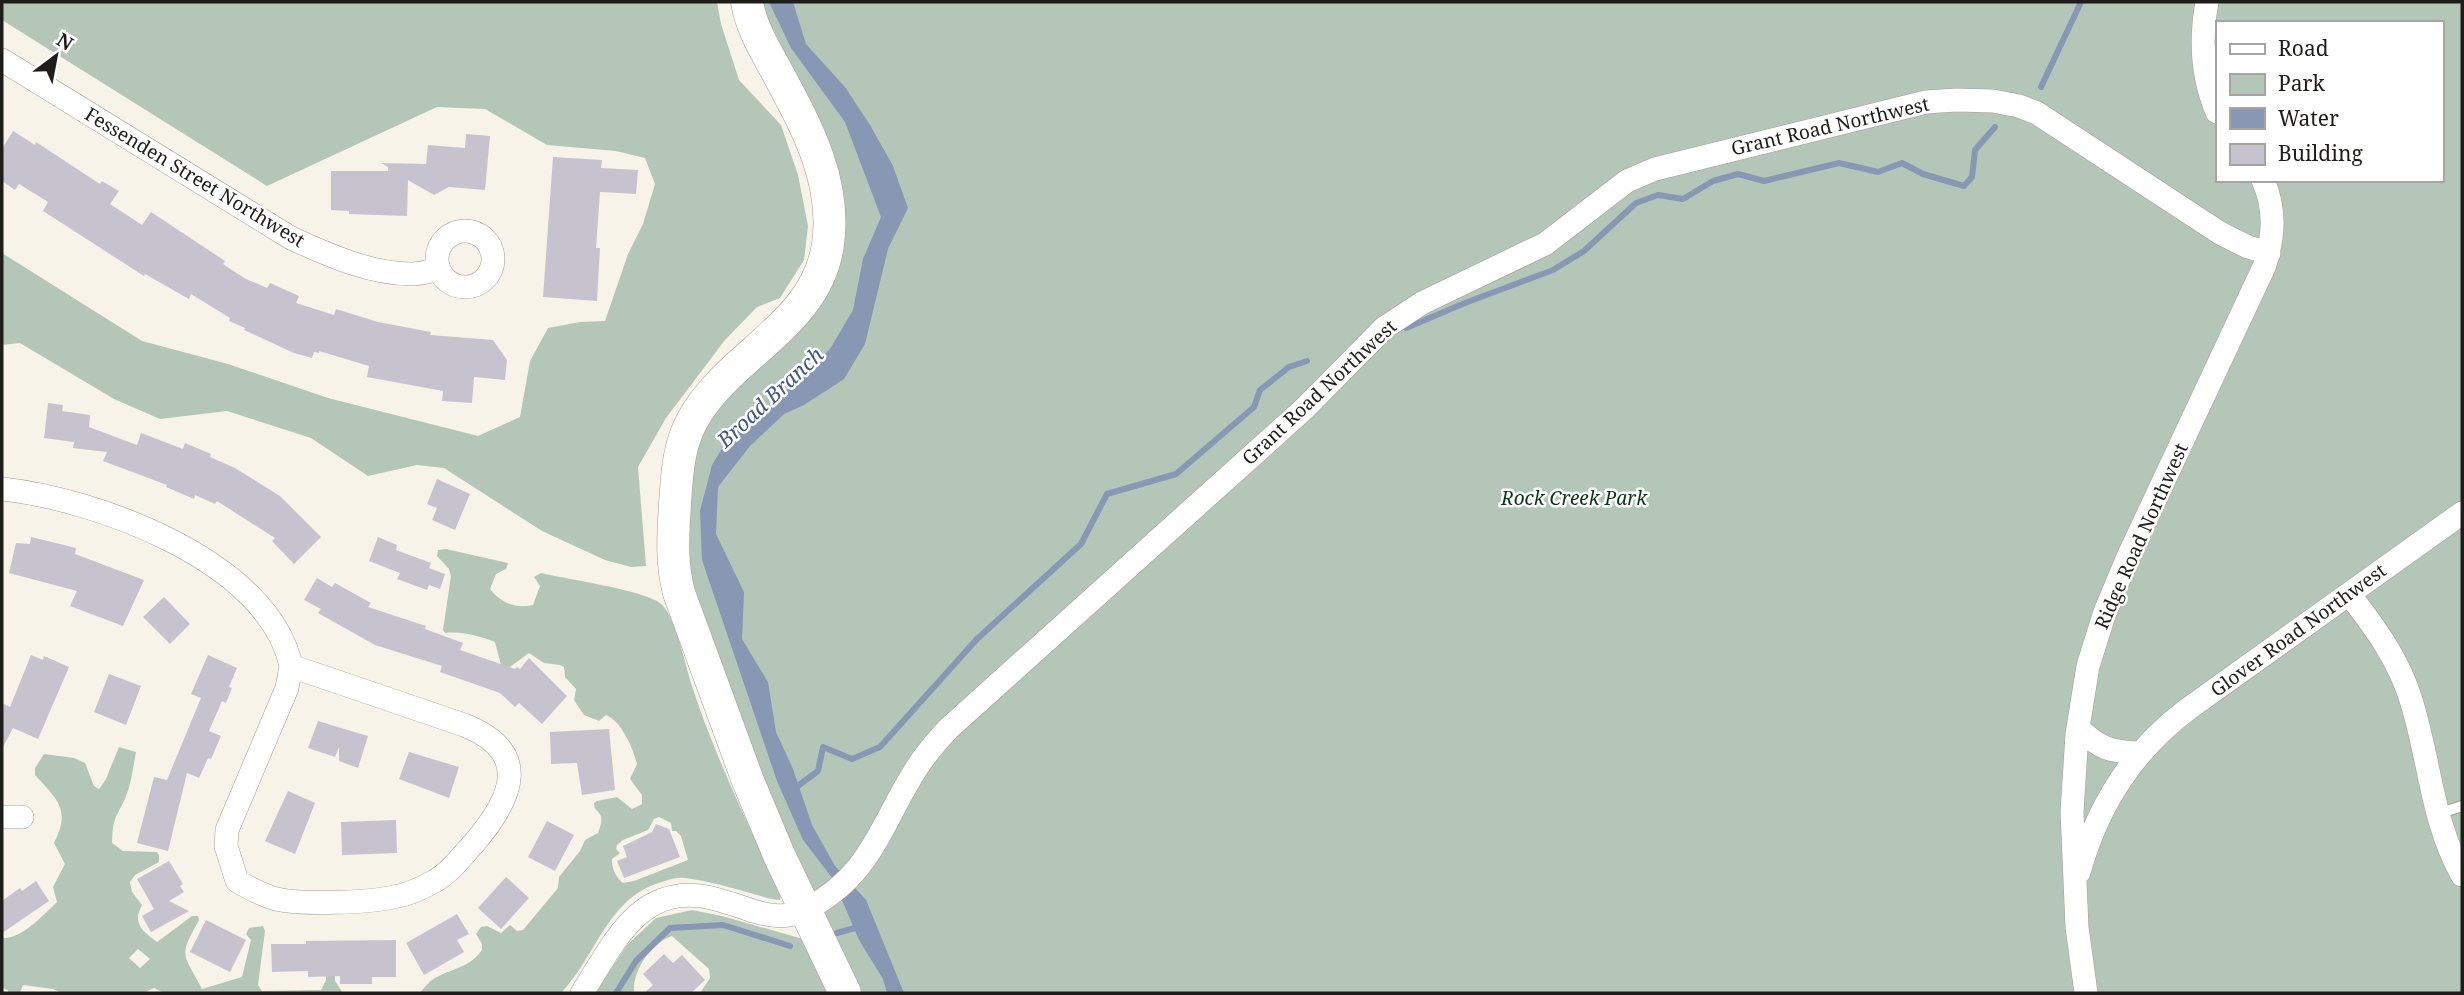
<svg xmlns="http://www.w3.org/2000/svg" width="2464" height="995" font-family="'Noto Serif',serif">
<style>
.green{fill:#b3c6b8;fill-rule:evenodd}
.water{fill:#8797b4}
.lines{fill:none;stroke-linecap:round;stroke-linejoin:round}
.stream{stroke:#8797b4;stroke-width:6}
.building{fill:#c7c3ce}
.lane-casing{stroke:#a19d93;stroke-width:12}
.street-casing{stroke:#a19d93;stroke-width:24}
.secondary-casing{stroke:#a19d93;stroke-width:33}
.lane{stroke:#fff;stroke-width:10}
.street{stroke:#fff;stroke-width:23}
.secondary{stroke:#fff;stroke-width:32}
.labels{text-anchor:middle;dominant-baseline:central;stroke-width:5;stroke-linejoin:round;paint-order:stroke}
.street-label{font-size:19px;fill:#1e1d19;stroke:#fff}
.park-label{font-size:19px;font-style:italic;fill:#0c331b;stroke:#fff}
.water-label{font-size:21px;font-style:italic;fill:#3f5782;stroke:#fff}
</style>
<rect width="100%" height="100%" fill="#f7f3e8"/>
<path class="green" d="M 2,2 L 717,2 L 721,24 L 739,80 L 781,125 L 798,175 L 808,226 L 804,260 L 780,298 L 757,307 L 725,340 L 666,418 L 638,467 L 646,566 L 631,567 L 605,560 L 542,531 L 444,468 L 417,465 L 368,476 L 311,438 L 227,411 L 160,419 L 114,399 L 20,343 L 2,345 L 2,253 L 142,341 L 228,364 L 328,398 L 478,436 L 520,417 L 530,361 L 548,328 L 580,322 L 605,321 L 628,254 L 643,224 L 655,184 L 645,158 L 616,151 L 547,145 L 485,109 L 437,107 L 267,186 L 2,20 Z
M 758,2 L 2462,2 L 2462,993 L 856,993 L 737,738 L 685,571 L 687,469 L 713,401 L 834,272 ZM 2217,23 L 2441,23 L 2441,180 L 2217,180 Z
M 446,549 L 508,563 L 506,569 L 496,574 L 490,589 C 501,603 516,609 533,605 L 540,586 L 534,577 L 541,573 C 566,579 643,590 660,603 C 675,614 685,664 691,683 C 714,755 749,826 781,895 L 780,900 C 766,899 756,894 743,891 C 725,886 704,880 685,878 C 676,877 668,880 659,883 C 608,898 595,958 561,993 L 420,993 C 425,987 430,980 437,977 C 454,968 470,967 482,950 L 482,944 L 476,934 L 481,927 L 487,926 L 501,933 L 510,925 L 517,931 L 523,930 L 558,888 L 559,877 L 580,851 L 585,840 L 598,833 C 601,824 605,816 595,809 L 594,803 L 597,801 L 617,797 L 632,809 L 642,804 L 642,795 L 630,779 L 637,764 C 633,748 622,722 606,715 L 599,721 L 584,715 L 574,700 L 576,689 L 565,677 L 564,667 L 560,665 L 544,663 L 529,653 L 507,669 L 501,665 L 495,642 C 478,636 463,631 445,633 L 443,630 L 451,576 L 449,569 L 437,556 L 438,550 ZM 659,817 L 671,823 L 672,831 L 676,831 L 681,836 L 688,860 L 634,881 L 623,883 C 616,878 611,867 612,859 L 620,853 L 616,849 L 617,845 L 623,840 L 648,830 L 654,819 Z
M 119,747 L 136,752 C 133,768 131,786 124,801 C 114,821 113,819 112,843 L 123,851 L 157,852 L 159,855 L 159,862 L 135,875 L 130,882 L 132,892 L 142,905 C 132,923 142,931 157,942 L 192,916 L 198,916 L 199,920 C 178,958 183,952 202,989 L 242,977 L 251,940 L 246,934 L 249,928 L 263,926 L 265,931 L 258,985 L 262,991 L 321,990 L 326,980 L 325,953 L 334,952 L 335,981 L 343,993 L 164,993 L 154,988 L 143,993 L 62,993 L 53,989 L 23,985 L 20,993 L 8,993 L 8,990 L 2,988 L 2,938 C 21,940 43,915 57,902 L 53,887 L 65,864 L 54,843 C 71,810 58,800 35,775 L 35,768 L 44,754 L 74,758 L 85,763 L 94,786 L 99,789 L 106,779 ZM 138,949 L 150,959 L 140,968 L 129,958 Z
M 692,910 L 722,916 L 803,939 L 830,993 L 700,993 L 710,978 L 709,969 L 672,936 C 651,943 632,971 634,993 L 595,993 L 627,945 L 656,918 Z"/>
<path class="water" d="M 769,2 L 793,2 L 806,44 L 845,87 L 870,125 L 893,166 L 908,208 L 888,249 L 865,344 L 844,379 L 804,405 L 784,414 L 750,446 L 718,487 L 716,534 L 744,592 L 742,639 L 768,682 L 776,732 L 793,769 L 812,825 L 835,866 L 866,900 L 904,993 L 887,993 L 883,979 L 859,940 L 833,879 L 803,840 L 777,781 L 702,560 L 700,511 L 712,465 L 737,424 L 759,413 L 796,382 L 830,349 L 853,310 L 863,259 L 881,217 L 845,122 L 791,48 Z"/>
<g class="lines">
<path class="stream" d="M 2041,87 L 2081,2
M 1406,328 L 1465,303 L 1553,270 L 1584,251 L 1636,203 L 1658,195 L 1683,199 L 1713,181 L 1738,174 L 1764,181 L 1839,163 L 1878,172 L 1902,163 L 1923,174 L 1964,186 L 1972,177 L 1975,150 L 1995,127
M 791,791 L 818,771 L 823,747 L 852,759 L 880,747 L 977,639 L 1081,544 L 1107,494 L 1176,474 L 1254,407 L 1260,390 L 1289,367 L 1307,361
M 837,933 L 862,926
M 616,993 L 636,961 L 670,928 L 723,925 L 790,946"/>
</g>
<path class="building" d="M 13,131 L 35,145 L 36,142 L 100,184 L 102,181 L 119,191 L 110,204 L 142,225 L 151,212 L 225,261 L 223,264 L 244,278 L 267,288 L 270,283 L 299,296 L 296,303 L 334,315 L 336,309 L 378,322 L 431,332 L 430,335 L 493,340 L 507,360 L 505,380 L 474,377 L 472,403 L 442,401 L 443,391 L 367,377 L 369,366 L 319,351 L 319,353 L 314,352 L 312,358 L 294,353 L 244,330 L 245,328 L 229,321 L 230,318 L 191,294 L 189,299 L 145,274 L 144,276 L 43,211 L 48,202 L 19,184 L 15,190 L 2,181 L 2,149 Z
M 466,134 L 490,136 L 485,190 L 449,187 L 434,195 L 408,180 L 407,216 L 349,214 L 349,211 L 331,210 L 331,171 L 388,171 L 388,167 L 381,163 L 426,164 L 428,145 L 465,148 Z
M 553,157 L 602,160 L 601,168 L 638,170 L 636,194 L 600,192 L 596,248 L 600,248 L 597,301 L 543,297 Z
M 48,403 L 63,405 L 62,411 L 90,415 L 89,427 L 137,445 L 141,433 L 183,449 L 185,443 L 211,454 L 210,457 L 235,468 L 280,496 L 321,537 L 294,564 L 272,541 L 275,538 L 217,501 L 215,504 L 195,495 L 194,499 L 166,487 L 167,485 L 103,461 L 107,452 L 73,448 L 74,442 L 44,438 Z
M 437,479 L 470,494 L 455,530 L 432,520 L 437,508 L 427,504 Z
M 31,537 L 76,548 L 75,554 L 144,580 L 123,626 L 70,606 L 77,591 L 9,573 L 16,543 L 30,544 Z
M 378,537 L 397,545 L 396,550 L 431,563 L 429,568 L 445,574 L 440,589 L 429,585 L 427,590 L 397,579 L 400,573 L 369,561 Z
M 317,578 L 332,587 L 335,583 L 371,603 L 368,607 L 426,626 L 425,629 L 463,643 L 460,650 L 515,669 L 517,667 L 520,669 L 529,658 L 567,696 L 542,724 L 519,703 L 515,707 L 500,693 L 440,672 L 442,666 L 375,645 L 318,613 L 321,609 L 304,600 Z
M 164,597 L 190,624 L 170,644 L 143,617 Z
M 31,655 L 43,660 L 44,656 L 69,667 L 38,739 L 13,728 L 2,749 L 2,703 L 10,707 Z
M 208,655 L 237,668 L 229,687 L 232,688 L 226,703 L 222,701 L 209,731 L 221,736 L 211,759 L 208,758 L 199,778 L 187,773 L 168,851 L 137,843 L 154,777 L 167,780 L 201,698 L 191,694 Z
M 109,674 L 141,686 L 126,725 L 94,712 Z
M 318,721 L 368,736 L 358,768 L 339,761 L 339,747 L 335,757 L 308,748 Z
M 609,729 L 615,790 L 582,795 L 577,763 L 551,764 L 550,732 Z
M 409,752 L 459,767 L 449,798 L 399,779 Z
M 288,791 L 315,803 L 295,854 L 265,841 Z
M 396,820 L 397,853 L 342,855 L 341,822 Z
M 547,821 L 574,835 L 555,871 L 528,857 Z
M 656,824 L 669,829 L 680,857 L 624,878 L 617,861 L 627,857 L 623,846 L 652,832 Z
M 169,861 L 183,884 L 180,886 L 184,892 L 169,901 L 189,911 L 151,932 L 142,916 L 154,909 L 137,879 Z
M 506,877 L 529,898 L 501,929 L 478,908 Z
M 36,881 L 49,901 L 2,933 L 2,901 L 20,888 L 22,891 Z
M 457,914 L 469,934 L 457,940 L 464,952 L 424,975 L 406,943 Z
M 206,920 L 246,940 L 230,972 L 190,952 Z
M 396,940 L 396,977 L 372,977 L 372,984 L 340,984 L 340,976 L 308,977 L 308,971 L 272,972 L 271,944 L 306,944 L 306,941 Z
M 664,954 L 673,963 L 682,955 L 705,980 L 691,993 L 644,993 L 653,985 L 643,974 Z"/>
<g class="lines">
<defs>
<path id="lane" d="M 2438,814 L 2462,806"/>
<path id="street" d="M 2207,2 C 2200,40 2202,77 2217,112
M 2,60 L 291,238 C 328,255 370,274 412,274 C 420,274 430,271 439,269
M437 259a28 28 0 1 1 56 0a28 28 0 1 1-56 0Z
M 2,489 C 96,499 269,561 291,666
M 2349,594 C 2374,626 2399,660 2411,700 C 2430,760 2431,819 2462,875
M 291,666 L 464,725 C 532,752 513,797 475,842 C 462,856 450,873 433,882 C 422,888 410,894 398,896 C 371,903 303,905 276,899 C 262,895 249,888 237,881 L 226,846 L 227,830 L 287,688 Z
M 2078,728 C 2099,748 2110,752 2139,753
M 2,817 L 22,817
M 2079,872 C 2098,805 2132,751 2188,709 L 2462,513
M 582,993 C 613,945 638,884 707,897 C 722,900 738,906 753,911 C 771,916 787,919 805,910 C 873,875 880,824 918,766 C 927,752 937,741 948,729 L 1305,408 L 1384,328 L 1422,303 L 1545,244 L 1627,181 L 1655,169 L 1926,102 L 1956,100 L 1993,101 L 2019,106 L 2037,113 L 2220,233 L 2248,247 L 2269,253
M 2086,993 L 2077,927 L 2072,812 L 2077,734 L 2088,666 L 2105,612 L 2128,557 L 2264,267 C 2274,237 2276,210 2263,180"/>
<path id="secondary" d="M 747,2 C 751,27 764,48 776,70 C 805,124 837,180 828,244 C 817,326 728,354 692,421 C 678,447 677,475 675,504 C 673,535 671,563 679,593 L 748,781 L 779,855 L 845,993"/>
</defs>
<use href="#lane" class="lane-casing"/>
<use href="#street" class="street-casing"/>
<use href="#secondary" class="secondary-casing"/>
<use href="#lane" class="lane"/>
<use href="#street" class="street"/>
<use href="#secondary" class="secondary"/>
</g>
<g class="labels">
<g class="street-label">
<text transform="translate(1830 126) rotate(-13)">Grant Road Northwest</text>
<text transform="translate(195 177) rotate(31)">Fessenden Street Northwest</text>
<text transform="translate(1319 392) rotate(-43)">Grant Road Northwest</text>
<text transform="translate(2141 536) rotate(-66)">Ridge Road Northwest</text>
<text transform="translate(2298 630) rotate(-36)">Glover Road Northwest</text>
</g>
<g class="park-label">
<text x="1574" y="498">Rock Creek Park</text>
</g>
<g class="water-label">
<text transform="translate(770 397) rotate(-43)">Broad Branch</text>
</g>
</g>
<rect width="2464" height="995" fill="none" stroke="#1e1d19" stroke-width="7"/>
<rect x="2216" y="21" width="228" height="161" fill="#ffffff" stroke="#a5a5a3" stroke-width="2"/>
<rect x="2230" y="44" width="35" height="10" fill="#ffffff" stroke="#a5a5a3" stroke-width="2"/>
<text x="2278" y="56" font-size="21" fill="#1e1d19">Road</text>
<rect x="2230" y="74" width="35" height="21" fill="#b3c6b8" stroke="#a5a5a3" stroke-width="2"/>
<text x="2278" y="91" font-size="21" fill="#1e1d19">Park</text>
<rect x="2230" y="108" width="35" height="21" fill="#8797b4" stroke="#a5a5a3" stroke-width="2"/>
<text x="2278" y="126" font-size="21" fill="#1e1d19">Water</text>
<rect x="2230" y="144" width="35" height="21" fill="#c7c3ce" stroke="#a5a5a3" stroke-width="2"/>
<text x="2278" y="161" font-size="21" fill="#1e1d19">Building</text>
<g transform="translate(56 56) rotate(32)" stroke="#ffffff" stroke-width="5" paint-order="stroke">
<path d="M0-5L12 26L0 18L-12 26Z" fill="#1e1d19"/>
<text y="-10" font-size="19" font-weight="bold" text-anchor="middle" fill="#1e1d19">N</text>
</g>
</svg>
